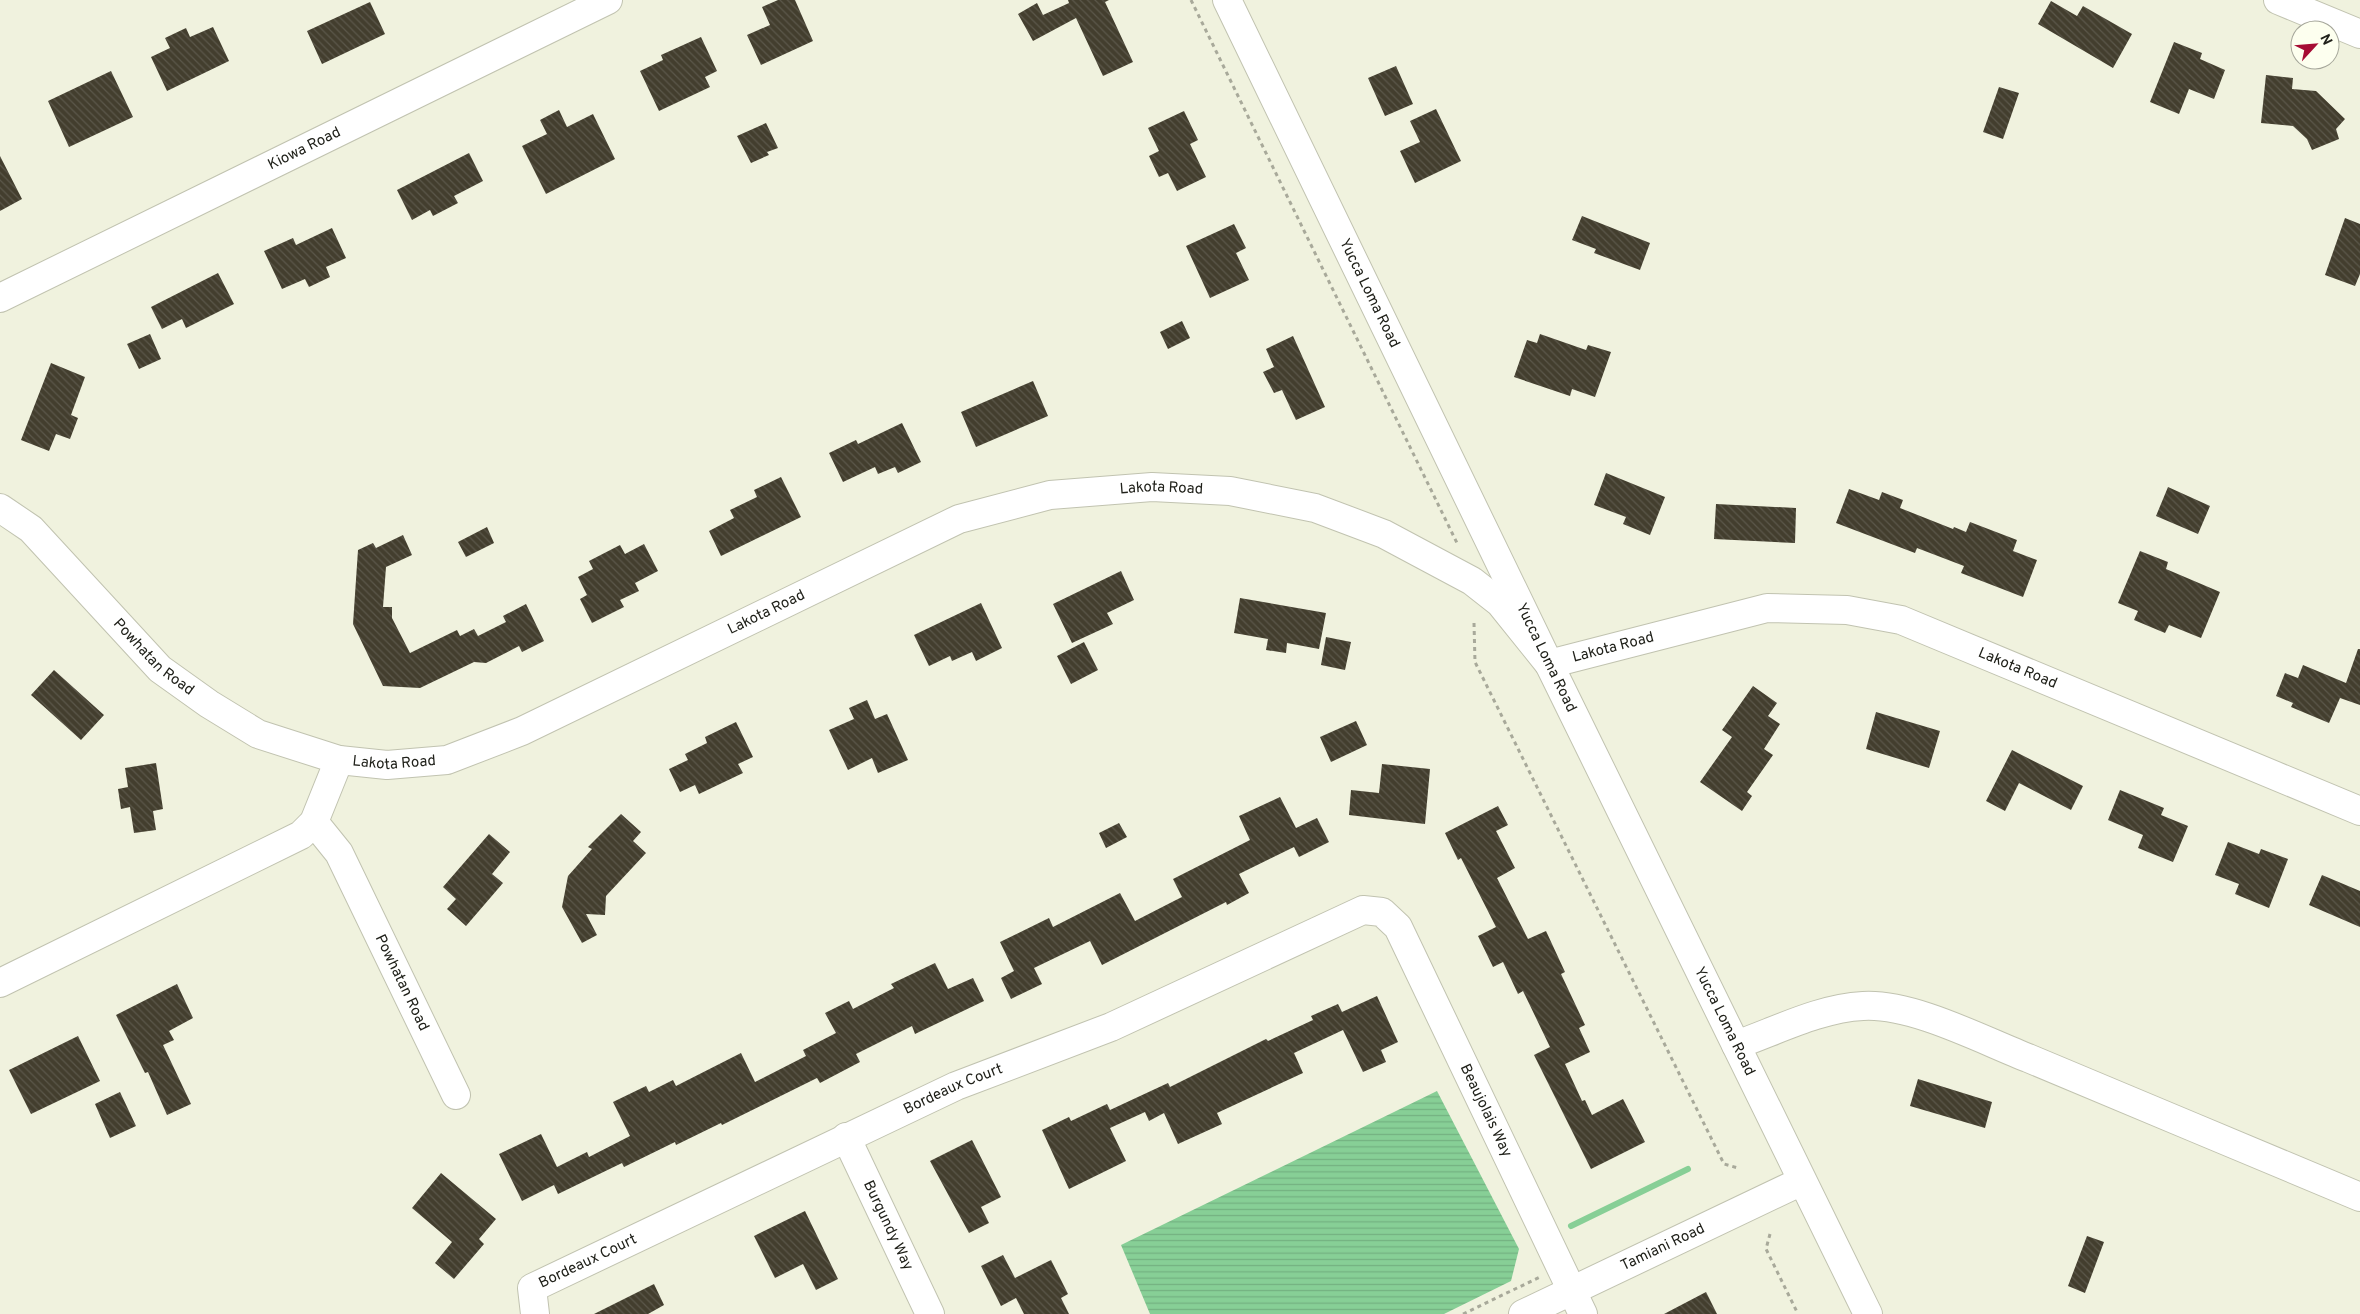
<svg xmlns="http://www.w3.org/2000/svg" width="2360" height="1314" font-family="Overpass,sans-serif">
<style>
.water{fill:url(#water-rules)}
.lines{fill:none;stroke-linecap:round;stroke-linejoin:round}
.stream{stroke:#87cf96;stroke-width:6}
.building{fill:url(#building-back-hatch)}
.minor-casing{stroke:#c1c3b0;stroke-width:30}
.major-casing{stroke:#c1c3b0;stroke-width:30}
.path{stroke:#a8a99a;stroke-width:3;stroke-dasharray:4 4;stroke-linecap:butt}
.minor{stroke:#fff;stroke-width:28}
.major{stroke:#fff;stroke-width:28}
.labels{text-anchor:middle;dominant-baseline:central;stroke-width:5;stroke-linejoin:round;paint-order:stroke}
.street-label{font-size:15px;fill:#20211a;stroke:#fdffef}
</style>
<defs>
<pattern id="water-rules" width="6" height="5" patternUnits="userSpaceOnUse" patternTransform="scale(1.25)"><rect width="6" height="5" fill="#87cf96"/><path d="M0 2.5h6" fill="none" stroke="#74b181"/></pattern>
<pattern id="building-back-hatch" width="6" height="6" patternUnits="userSpaceOnUse" patternTransform="scale(1.25)"><rect width="6" height="6" fill="#433e2e"/><path d="M-1 5l2 2M0 0l6 6M5-1l2 2" fill="none" stroke="#5b574a"/></pattern>
</defs>
<rect width="100%" height="100%" fill="#f0f2de"/>
<path class="water" d="M 1437,1091 L 1519,1249 L 1511,1281 L 1444,1314 L 1150,1314 L 1121,1245 Z"/>
<g class="lines">
<path class="stream" d="M 1571,1226 L 1688,1169"/>
</g>
<path class="building" d="M 778,0 L 795,0 L 813,41 L 761,65 L 747,35 L 770,25 L 762,7 Z
M 1068,0 L 1109,0 L 1105,2 L 1133,62 L 1103,76 L 1076,18 L 1033,41 L 1018,14 L 1037,3 L 1043,15 L 1069,3 Z
M 2051,1 L 2077,16 L 2083,6 L 2132,34 L 2113,68 L 2038,24 Z
M 370,2 L 385,34 L 322,64 L 307,31 Z
M 213,27 L 229,61 L 167,91 L 151,57 L 170,48 L 165,38 L 186,28 L 190,37 Z
M 701,37 L 717,71 L 705,77 L 710,87 L 659,111 L 640,71 L 663,60 L 661,55 Z
M 2174,42 L 2202,53 L 2200,59 L 2225,70 L 2214,99 L 2189,89 L 2179,114 L 2150,102 Z
M 1396,66 L 1413,104 L 1385,116 L 1368,78 Z
M 111,71 L 133,117 L 69,147 L 48,101 Z
M 2266,75 L 2293,78 L 2292,89 L 2316,91 L 2345,119 L 2336,129 L 2339,139 L 2312,150 L 2307,139 L 2293,126 L 2261,123 Z
M 1999,87 L 2019,93 L 2003,139 L 1983,132 Z
M 1436,109 L 1461,161 L 1415,183 L 1400,151 L 1420,142 L 1410,121 Z
M 559,110 L 567,127 L 593,114 L 615,159 L 546,194 L 522,146 L 547,134 L 540,120 Z
M 1184,111 L 1198,140 L 1190,144 L 1206,177 L 1177,191 L 1168,173 L 1159,177 L 1149,156 L 1159,151 L 1148,128 Z
M 766,123 L 778,148 L 767,152 L 769,155 L 751,163 L 737,136 Z
M 469,153 L 483,181 L 454,196 L 458,203 L 433,216 L 430,210 L 412,220 L 397,190 Z
M 0,156 L 22,199 L 0,211 Z
M 1582,216 L 1650,243 L 1640,270 L 1594,253 L 1596,249 L 1572,240 Z
M 2345,218 L 2360,224 L 2360,274 L 2355,286 L 2325,275 Z
M 1234,224 L 1246,248 L 1236,253 L 1249,280 L 1210,298 L 1186,246 Z
M 332,228 L 346,258 L 326,267 L 330,277 L 309,287 L 305,279 L 282,289 L 264,251 L 293,238 L 296,245 Z
M 218,273 L 234,304 L 186,328 L 182,319 L 162,329 L 151,307 Z
M 1182,321 L 1190,338 L 1168,349 L 1160,332 Z
M 150,334 L 161,359 L 139,369 L 127,344 Z
M 1540,334 L 1586,350 L 1588,345 L 1611,352 L 1595,397 L 1572,389 L 1570,396 L 1514,377 L 1527,340 L 1537,343 Z
M 1293,336 L 1325,407 L 1296,420 L 1282,390 L 1274,393 L 1263,372 L 1274,367 L 1266,349 Z
M 51,363 L 85,377 L 71,415 L 78,418 L 70,439 L 56,434 L 49,451 L 21,440 Z
M 1033,381 L 1048,416 L 976,447 L 961,412 Z
M 902,423 L 921,462 L 898,473 L 895,467 L 878,474 L 875,467 L 843,482 L 829,453 L 856,440 L 858,444 Z
M 1606,473 L 1665,497 L 1650,535 L 1623,524 L 1626,517 L 1594,505 Z
M 781,477 L 801,517 L 721,556 L 709,531 L 734,518 L 730,510 L 757,497 L 754,490 Z
M 2168,487 L 2210,506 L 2198,534 L 2156,516 Z
M 1849,489 L 1879,500 L 1882,492 L 1903,500 L 1900,508 L 1953,529 L 1954,527 L 1966,532 L 1970,522 L 2017,540 L 2013,551 L 2037,560 L 2023,597 L 1961,573 L 1964,566 L 1917,548 L 1915,553 L 1836,523 Z
M 1716,504 L 1796,508 L 1795,543 L 1714,539 Z
M 487,527 L 494,543 L 466,557 L 458,542 Z
M 403,535 L 412,555 L 386,567 L 383,607 L 392,607 L 392,618 L 410,653 L 457,630 L 460,636 L 474,629 L 478,636 L 506,622 L 503,616 L 526,604 L 544,641 L 522,652 L 519,646 L 486,663 L 474,662 L 420,688 L 383,686 L 353,624 L 358,550 L 373,543 L 376,548 Z
M 644,544 L 658,571 L 635,583 L 639,591 L 620,600 L 624,607 L 592,623 L 580,599 L 587,595 L 578,577 L 593,569 L 589,561 L 620,545 L 625,554 Z
M 2140,551 L 2168,562 L 2166,569 L 2220,592 L 2201,638 L 2169,625 L 2165,633 L 2134,620 L 2138,611 L 2118,603 Z
M 1121,571 L 1134,600 L 1107,613 L 1113,624 L 1072,643 L 1053,604 Z
M 1240,598 L 1326,613 L 1319,649 L 1287,643 L 1286,653 L 1266,650 L 1268,639 L 1234,633 Z
M 981,603 L 1002,648 L 976,661 L 972,652 L 952,661 L 950,656 L 929,666 L 914,635 Z
M 1326,637 L 1351,642 L 1345,670 L 1321,665 Z
M 1084,642 L 1098,670 L 1071,684 L 1057,656 Z
M 2358,649 L 2360,649 L 2360,705 L 2340,698 L 2329,723 L 2291,707 L 2293,703 L 2276,696 L 2285,673 L 2298,678 L 2303,665 L 2346,683 Z
M 54,670 L 104,715 L 81,740 L 31,695 Z
M 1753,686 L 1777,703 L 1768,716 L 1780,724 L 1764,749 L 1773,755 L 1747,792 L 1752,796 L 1742,811 L 1700,782 L 1732,737 L 1722,730 Z
M 867,700 L 875,719 L 887,714 L 908,760 L 878,773 L 872,758 L 848,770 L 829,730 L 854,719 L 849,708 Z
M 1876,712 L 1940,731 L 1929,768 L 1866,749 Z
M 1356,721 L 1367,745 L 1331,762 L 1320,737 Z
M 736,722 L 753,757 L 738,764 L 743,773 L 699,794 L 695,785 L 680,792 L 669,769 L 688,760 L 685,754 L 707,743 L 705,737 Z
M 2012,750 L 2083,786 L 2071,810 L 2019,783 L 2005,811 L 1986,801 Z
M 156,763 L 163,809 L 153,811 L 156,830 L 134,833 L 130,807 L 121,809 L 118,789 L 128,787 L 125,768 Z
M 1382,764 L 1430,769 L 1425,824 L 1349,815 L 1351,790 L 1379,793 Z
M 2120,790 L 2164,808 L 2161,815 L 2188,826 L 2173,862 L 2138,848 L 2143,835 L 2108,820 Z
M 1280,797 L 1296,828 L 1317,818 L 1329,842 L 1299,857 L 1294,847 L 1239,874 L 1249,893 L 1227,905 L 1226,902 L 1102,965 L 1090,941 L 1034,968 L 1042,984 L 1011,999 L 1001,978 L 1014,971 L 1000,942 L 1049,918 L 1053,927 L 1120,893 L 1135,921 L 1174,901 L 1182,897 L 1173,879 L 1250,840 L 1239,816 Z
M 1498,806 L 1508,825 L 1496,831 L 1515,868 L 1497,878 L 1528,939 L 1546,931 L 1565,972 L 1561,974 L 1585,1025 L 1579,1028 L 1590,1052 L 1565,1064 L 1582,1101 L 1585,1100 L 1592,1115 L 1623,1099 L 1645,1142 L 1591,1169 L 1534,1055 L 1550,1047 L 1523,991 L 1518,994 L 1503,962 L 1493,967 L 1478,936 L 1496,927 L 1461,858 L 1458,860 L 1445,833 Z
M 621,814 L 641,832 L 633,841 L 646,853 L 606,896 L 605,915 L 586,914 L 597,935 L 582,943 L 562,907 L 568,876 L 592,849 L 588,847 Z
M 1119,823 L 1127,837 L 1106,848 L 1099,833 Z
M 489,834 L 510,852 L 492,874 L 503,883 L 466,926 L 447,909 L 456,899 L 443,887 Z
M 2228,842 L 2259,854 L 2261,849 L 2288,859 L 2269,908 L 2235,894 L 2239,884 L 2215,875 Z
M 2322,875 L 2360,891 L 2360,927 L 2309,905 Z
M 935,963 L 948,989 L 973,978 L 984,1001 L 915,1034 L 912,1026 L 856,1054 L 860,1062 L 820,1083 L 817,1078 L 722,1125 L 721,1123 L 676,1145 L 675,1142 L 624,1167 L 622,1163 L 558,1194 L 554,1185 L 522,1201 L 499,1154 L 541,1134 L 557,1167 L 587,1152 L 589,1157 L 630,1136 L 613,1102 L 646,1086 L 649,1092 L 673,1080 L 676,1086 L 741,1053 L 755,1082 L 806,1056 L 803,1050 L 836,1033 L 825,1013 L 849,1001 L 853,1009 L 894,988 L 891,984 Z
M 177,984 L 193,1018 L 169,1031 L 174,1040 L 163,1045 L 191,1104 L 167,1115 L 148,1072 L 145,1073 L 116,1015 Z
M 1377,996 L 1398,1042 L 1381,1050 L 1386,1062 L 1363,1072 L 1343,1030 L 1294,1053 L 1303,1073 L 1217,1113 L 1222,1124 L 1178,1144 L 1164,1113 L 1149,1121 L 1145,1112 L 1110,1128 L 1126,1161 L 1069,1189 L 1042,1130 L 1069,1117 L 1071,1121 L 1107,1104 L 1110,1110 L 1168,1083 L 1170,1087 L 1266,1039 L 1268,1041 L 1313,1020 L 1311,1016 L 1338,1004 L 1342,1012 Z
M 78,1036 L 100,1081 L 31,1114 L 9,1070 Z
M 1918,1079 L 1992,1102 L 1985,1128 L 1910,1106 Z
M 120,1092 L 136,1126 L 110,1138 L 95,1104 Z
M 972,1140 L 1001,1197 L 981,1207 L 989,1223 L 969,1233 L 930,1161 Z
M 441,1173 L 496,1219 L 479,1239 L 484,1244 L 454,1279 L 435,1263 L 452,1242 L 412,1208 Z
M 805,1211 L 838,1279 L 816,1290 L 803,1264 L 775,1278 L 754,1236 Z
M 2087,1236 L 2104,1242 L 2085,1293 L 2068,1286 Z
M 1003,1255 L 1015,1278 L 1051,1260 L 1068,1294 L 1061,1298 L 1069,1314 L 1024,1314 L 1016,1298 L 1001,1306 L 981,1266 Z
M 654,1284 L 664,1305 L 648,1314 L 594,1314 Z
M 1706,1292 L 1717,1314 L 1664,1314 Z"/>
<g class="lines">
<defs>
<g id="minor">
<path d="M 2278,0 L 2360,34"/>
<path id="s1" d="M 0,298 L 608,0"/>
<path id="s2" d="M 0,508 L 31,529 L 160,669 L 209,704 L 258,734 L 339,760 L 387,765 L 447,760 L 522,731 L 959,519 L 1050,495 L 1152,487 L 1230,491 L 1315,508 L 1384,534 L 1472,581 L 1500,603 L 1549,664 L 1767,608 L 1847,610 L 1901,620 L 2360,811"/>
<path id="s3" d="M 314,822 L 339,853 L 456,1095"/>
<path d="M 0,983 L 301,835 L 314,822 L 339,760"/>
<path d="M 1736,1045 C 1776,1031 1820,1008 1863,1006 C 1912,1003 1982,1040 2028,1058 C 2139,1104 2249,1151 2360,1197"/>
<path id="s4" d="M 846,1137 L 930,1314"/>
<path id="s5" d="M 535,1314 L 532,1288 L 956,1086 L 1111,1027 L 1363,910 L 1382,912 L 1398,927 L 1583,1314"/>
<path id="s6" d="M 1523,1314 L 1802,1181"/>
</g>
<g id="major">
<path id="s7" d="M 1227,0 L 1549,664 L 1868,1314"/>
</g>
</defs>
<use href="#minor" class="minor-casing"/>
<use href="#major" class="major-casing"/>
<path class="path" d="M 1191,0 L 1458,545
M 1474,623 L 1475,662 L 1724,1164 L 1738,1168
M 1770,1234 L 1766,1249 L 1798,1314
M 1463,1314 L 1540,1277"/>
<use href="#minor" class="minor"/>
<use href="#major" class="major"/>
</g>
<g class="labels">
<g class="street-label">
<text stroke="none"><textPath href="#s1" startOffset="339">Kiowa Road</textPath></text>
<text stroke="none"><textPath href="#s7" startOffset="326">Yucca Loma Road</textPath></text>
<text stroke="none"><textPath href="#s2" startOffset="1311">Lakota Road</textPath></text>
<text stroke="none"><textPath href="#s2" startOffset="891">Lakota Road</textPath></text>
<text stroke="none"><textPath href="#s2" startOffset="1820">Lakota Road</textPath></text>
<text stroke="none"><textPath href="#s2" startOffset="215">Powhatan Road</textPath></text>
<text stroke="none"><textPath href="#s7" startOffset="731">Yucca Loma Road</textPath></text>
<text stroke="none"><textPath href="#s2" startOffset="2240">Lakota Road</textPath></text>
<text stroke="none"><textPath href="#s2" startOffset="486">Lakota Road</textPath></text>
<text stroke="none"><textPath href="#s3" startOffset="184">Powhatan Road</textPath></text>
<text stroke="none"><textPath href="#s7" startOffset="1136">Yucca Loma Road</textPath></text>
<text stroke="none"><textPath href="#s5" startOffset="492">Bordeaux Court</textPath></text>
<text stroke="none"><textPath href="#s5" startOffset="1184">Beaujolais Way</textPath></text>
<text stroke="none"><textPath href="#s4" startOffset="98">Burgundy Way</textPath></text>
<text stroke="none"><textPath href="#s6" startOffset="155">Tamiani Road</textPath></text>
<text stroke="none"><textPath href="#s5" startOffset="88">Bordeaux Court</textPath></text>
</g>
</g>
<g transform="translate(2315 45) rotate(64)"><circle r="24" fill="#fdffef" stroke="#a5a69a"/>
<path d="M0-4L9 19L0 12L-9 19Z" fill="#a60c34"/>
<text y="-8" font-size="14" font-weight="bold" text-anchor="middle" fill="#20211a">N</text>
</g>
</svg>
